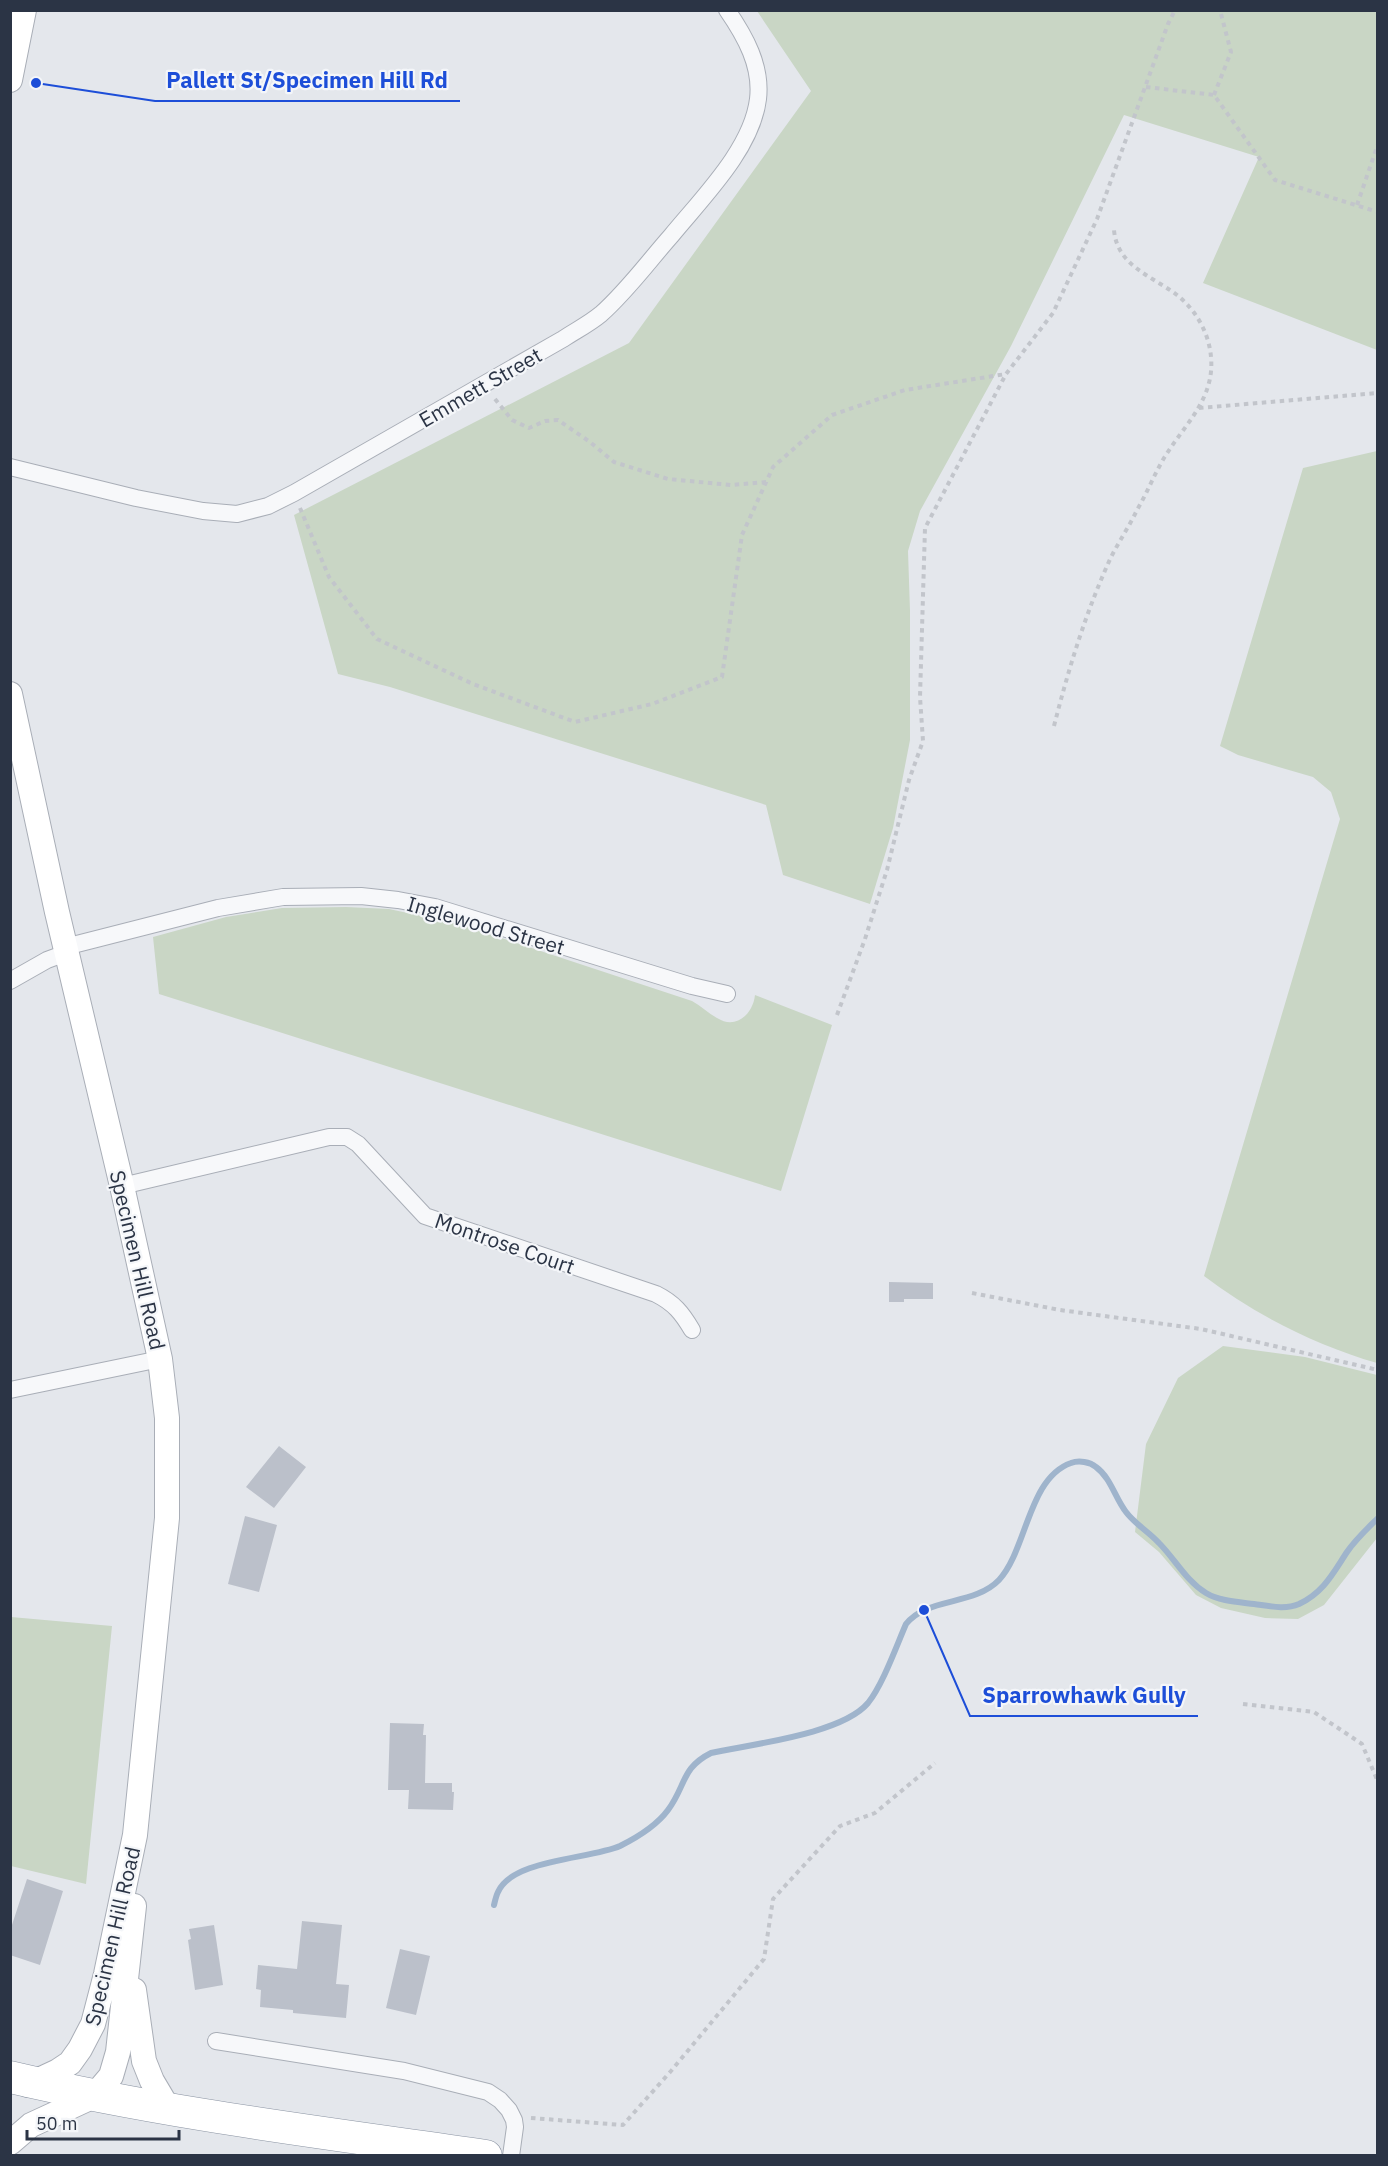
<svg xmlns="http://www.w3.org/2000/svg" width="1388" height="2166" font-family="'IBM Plex Sans',sans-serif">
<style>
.green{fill:#c9d6c5}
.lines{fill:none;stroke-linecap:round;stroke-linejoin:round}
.stream{stroke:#9fb4cc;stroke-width:6}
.building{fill:#bbc0ca}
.street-casing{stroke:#a9aeb7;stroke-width:18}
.secondary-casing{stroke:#a9aeb7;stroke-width:26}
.highway-casing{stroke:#8b94a3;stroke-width:33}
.path{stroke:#c2c5cb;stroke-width:4;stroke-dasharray:4.5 4.5;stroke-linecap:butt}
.street{stroke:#f7f8fa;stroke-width:16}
.secondary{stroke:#fff;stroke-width:24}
.highway{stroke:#fff;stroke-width:32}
.labels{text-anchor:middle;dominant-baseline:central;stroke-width:4.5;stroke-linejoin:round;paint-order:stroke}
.street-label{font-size:21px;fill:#2b3445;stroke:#f4f6f9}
.leader{fill:none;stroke:#1d4ed8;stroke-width:2}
.callout-dot{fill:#1d4ed8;stroke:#f4f6f9;stroke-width:2}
.callout-label{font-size:22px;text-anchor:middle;font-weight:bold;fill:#1d4ed8;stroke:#f4f6f9;stroke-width:4.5;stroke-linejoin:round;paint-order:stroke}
</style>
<rect width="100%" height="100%" fill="#e4e7ec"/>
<path class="green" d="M 757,11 L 1377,11 L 1377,350 L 1203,283 L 1259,157 L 1124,115 L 1011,346 L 920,511 L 908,551 L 910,611 L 910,740 L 893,828 L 870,904 L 783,875 L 766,805 L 390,687 L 338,674 L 294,515 L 629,343 L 811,91 Z
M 1377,451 L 1378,451 L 1377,1363 C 1316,1345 1255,1315 1204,1276 L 1340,819 L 1331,792 L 1313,777 L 1238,755 L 1220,746 L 1303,468 Z
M 346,907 L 389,909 L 459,924 L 692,1001 C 701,1006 708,1013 717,1018 C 736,1030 753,1014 755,995 L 832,1025 L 781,1191 L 159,994 L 153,937 L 226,917 L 282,908 Z
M 1223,1346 L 1305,1357 L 1377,1375 L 1377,1538 L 1324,1605 L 1298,1619 L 1265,1618 L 1221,1608 L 1196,1595 L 1159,1552 L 1135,1532 L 1146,1444 L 1178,1378 Z
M 11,1617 L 112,1626 L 86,1884 L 11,1866 Z"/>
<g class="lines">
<path class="stream" d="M 494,1905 C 495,1901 496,1896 498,1892 C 512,1859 591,1859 620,1846 C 636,1838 657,1825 668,1810 C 686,1786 681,1768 711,1753 C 752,1744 842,1734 868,1703 C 883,1684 896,1647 906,1624 C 927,1597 974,1606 999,1580 C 1027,1550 1028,1478 1071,1463 C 1079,1460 1090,1462 1096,1467 C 1111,1478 1115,1498 1126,1512 C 1135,1524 1149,1532 1159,1543 C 1175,1559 1186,1581 1206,1593 C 1219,1601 1238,1602 1254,1604 C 1269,1606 1285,1610 1299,1604 C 1324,1592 1333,1573 1347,1552 C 1356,1539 1367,1529 1378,1518"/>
</g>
<path class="building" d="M 889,1282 L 933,1283 L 933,1299 L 904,1299 L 904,1302 L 889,1302 Z
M 279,1446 L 306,1467 L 274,1508 L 246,1487 Z
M 245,1516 L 277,1525 L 259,1592 L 228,1584 Z
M 390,1723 L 424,1724 L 423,1735 L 426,1735 L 425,1783 L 452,1783 L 452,1792 L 454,1792 L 453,1810 L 408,1809 L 409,1790 L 388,1790 Z
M 27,1879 L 63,1891 L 40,1965 L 10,1955 L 10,1931 Z
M 302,1921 L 342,1925 L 336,1984 L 349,1985 L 346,2018 L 293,2013 L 293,2010 L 260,2007 L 261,1990 L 256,1989 L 258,1965 L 297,1969 Z
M 214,1925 L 223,1985 L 195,1990 L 188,1940 L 191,1939 L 189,1929 Z
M 400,1949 L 430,1956 L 416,2015 L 386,2008 Z"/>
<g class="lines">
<defs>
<path id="street" d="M 10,467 L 136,498 L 203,511 L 237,514 L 268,506 L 294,493 L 563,339 C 575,331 589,324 601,314 C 627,291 648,262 671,236 C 702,198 752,149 758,99 C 762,66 745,36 727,10
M 65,947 L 218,908 L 283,897 L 361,896 L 398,900 L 435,907 L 692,986 L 727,994
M 10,981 L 47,960 L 66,953
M 122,1186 L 329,1137 L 347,1137 L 358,1144 L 425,1216 L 656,1294 C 674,1303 682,1313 692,1330
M 10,1390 L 160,1359
M 216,2041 L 404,2071 L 488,2092 L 500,2100 L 509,2110 L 514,2120 L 515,2127 L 511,2156"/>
<path id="secondary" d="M 10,80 L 24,10
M 10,694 L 57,912 L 122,1186 L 160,1359 L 167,1418 L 167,1518 L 135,1835 L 106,1974 L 93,2024 L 80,2049 L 70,2063 L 58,2071 L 28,2085
M 134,1990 L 144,2061 L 152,2081 L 168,2108
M 10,2143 L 31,2125 L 94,2096 L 111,2076 L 118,2052 L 134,1906"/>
<path id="highway" d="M 10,2077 C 167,2114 327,2133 486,2156"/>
</defs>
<use href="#street" class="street-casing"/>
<use href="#secondary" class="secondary-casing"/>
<use href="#highway" class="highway-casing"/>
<path class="path" d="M 1146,87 L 1214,95 L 1275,180 L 1378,212
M 1214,95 L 1231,52 L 1220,10
M 1357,205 L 1378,144
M 495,399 L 512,420 L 529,428 L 545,421 L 558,420 L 590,442 L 614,462 L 668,479 L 731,485 L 767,482
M 1199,408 L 1378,393
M 300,508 L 329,577 L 377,639 L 473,684 L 575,722 L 652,704 L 722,677 L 742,535 L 773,467 L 832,415 L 905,390 L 1006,374
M 1054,726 C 1068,671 1084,618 1107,566 C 1115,547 1128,529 1137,510 C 1147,493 1154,475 1164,458 C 1184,425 1215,399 1211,357 C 1209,333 1196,310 1177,295 C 1152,276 1117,266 1114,230
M 837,1015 L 865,939 L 887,870 L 909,780 L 923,741 L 920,697 L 925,528 L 1006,374 L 1053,313 L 1097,219 L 1168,24 L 1175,10
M 972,1293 L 1060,1310 L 1201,1329 L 1378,1370
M 1243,1704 L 1314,1712 L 1362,1744 L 1378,1782
M 531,2118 L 623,2125 L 671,2071 L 764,1959 L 773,1899 L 840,1826 L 875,1813 L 935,1763"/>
<use href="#street" class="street"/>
<use href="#secondary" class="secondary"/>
<use href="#highway" class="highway"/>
</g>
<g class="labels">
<g class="street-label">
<text transform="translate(480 387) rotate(-30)">Emmett Street</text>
<text transform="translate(486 925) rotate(16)">Inglewood Street</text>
<text transform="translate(505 1243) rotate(19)">Montrose Court</text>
<text transform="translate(138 1260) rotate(77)">Specimen Hill Road</text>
<text transform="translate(112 1936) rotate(-77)">Specimen Hill Road</text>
</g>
</g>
<path class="leader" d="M36 83L155 101H460M924 1610L970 1716H1198"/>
<g class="callout-dot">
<circle cx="36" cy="83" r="6"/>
<circle cx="924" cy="1610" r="6"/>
</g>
<g class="callout-label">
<text x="307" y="88">Pallett St/Specimen Hill Rd</text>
<text x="1084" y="1703">Sparrowhawk Gully</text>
</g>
<rect width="1388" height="2166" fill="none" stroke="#2b3445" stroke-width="24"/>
<path d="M27 2130v9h152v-9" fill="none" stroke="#2b3445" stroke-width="3"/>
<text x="36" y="2130" font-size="18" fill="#2b3445" stroke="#f4f6f9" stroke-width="4.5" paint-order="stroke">50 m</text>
</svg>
